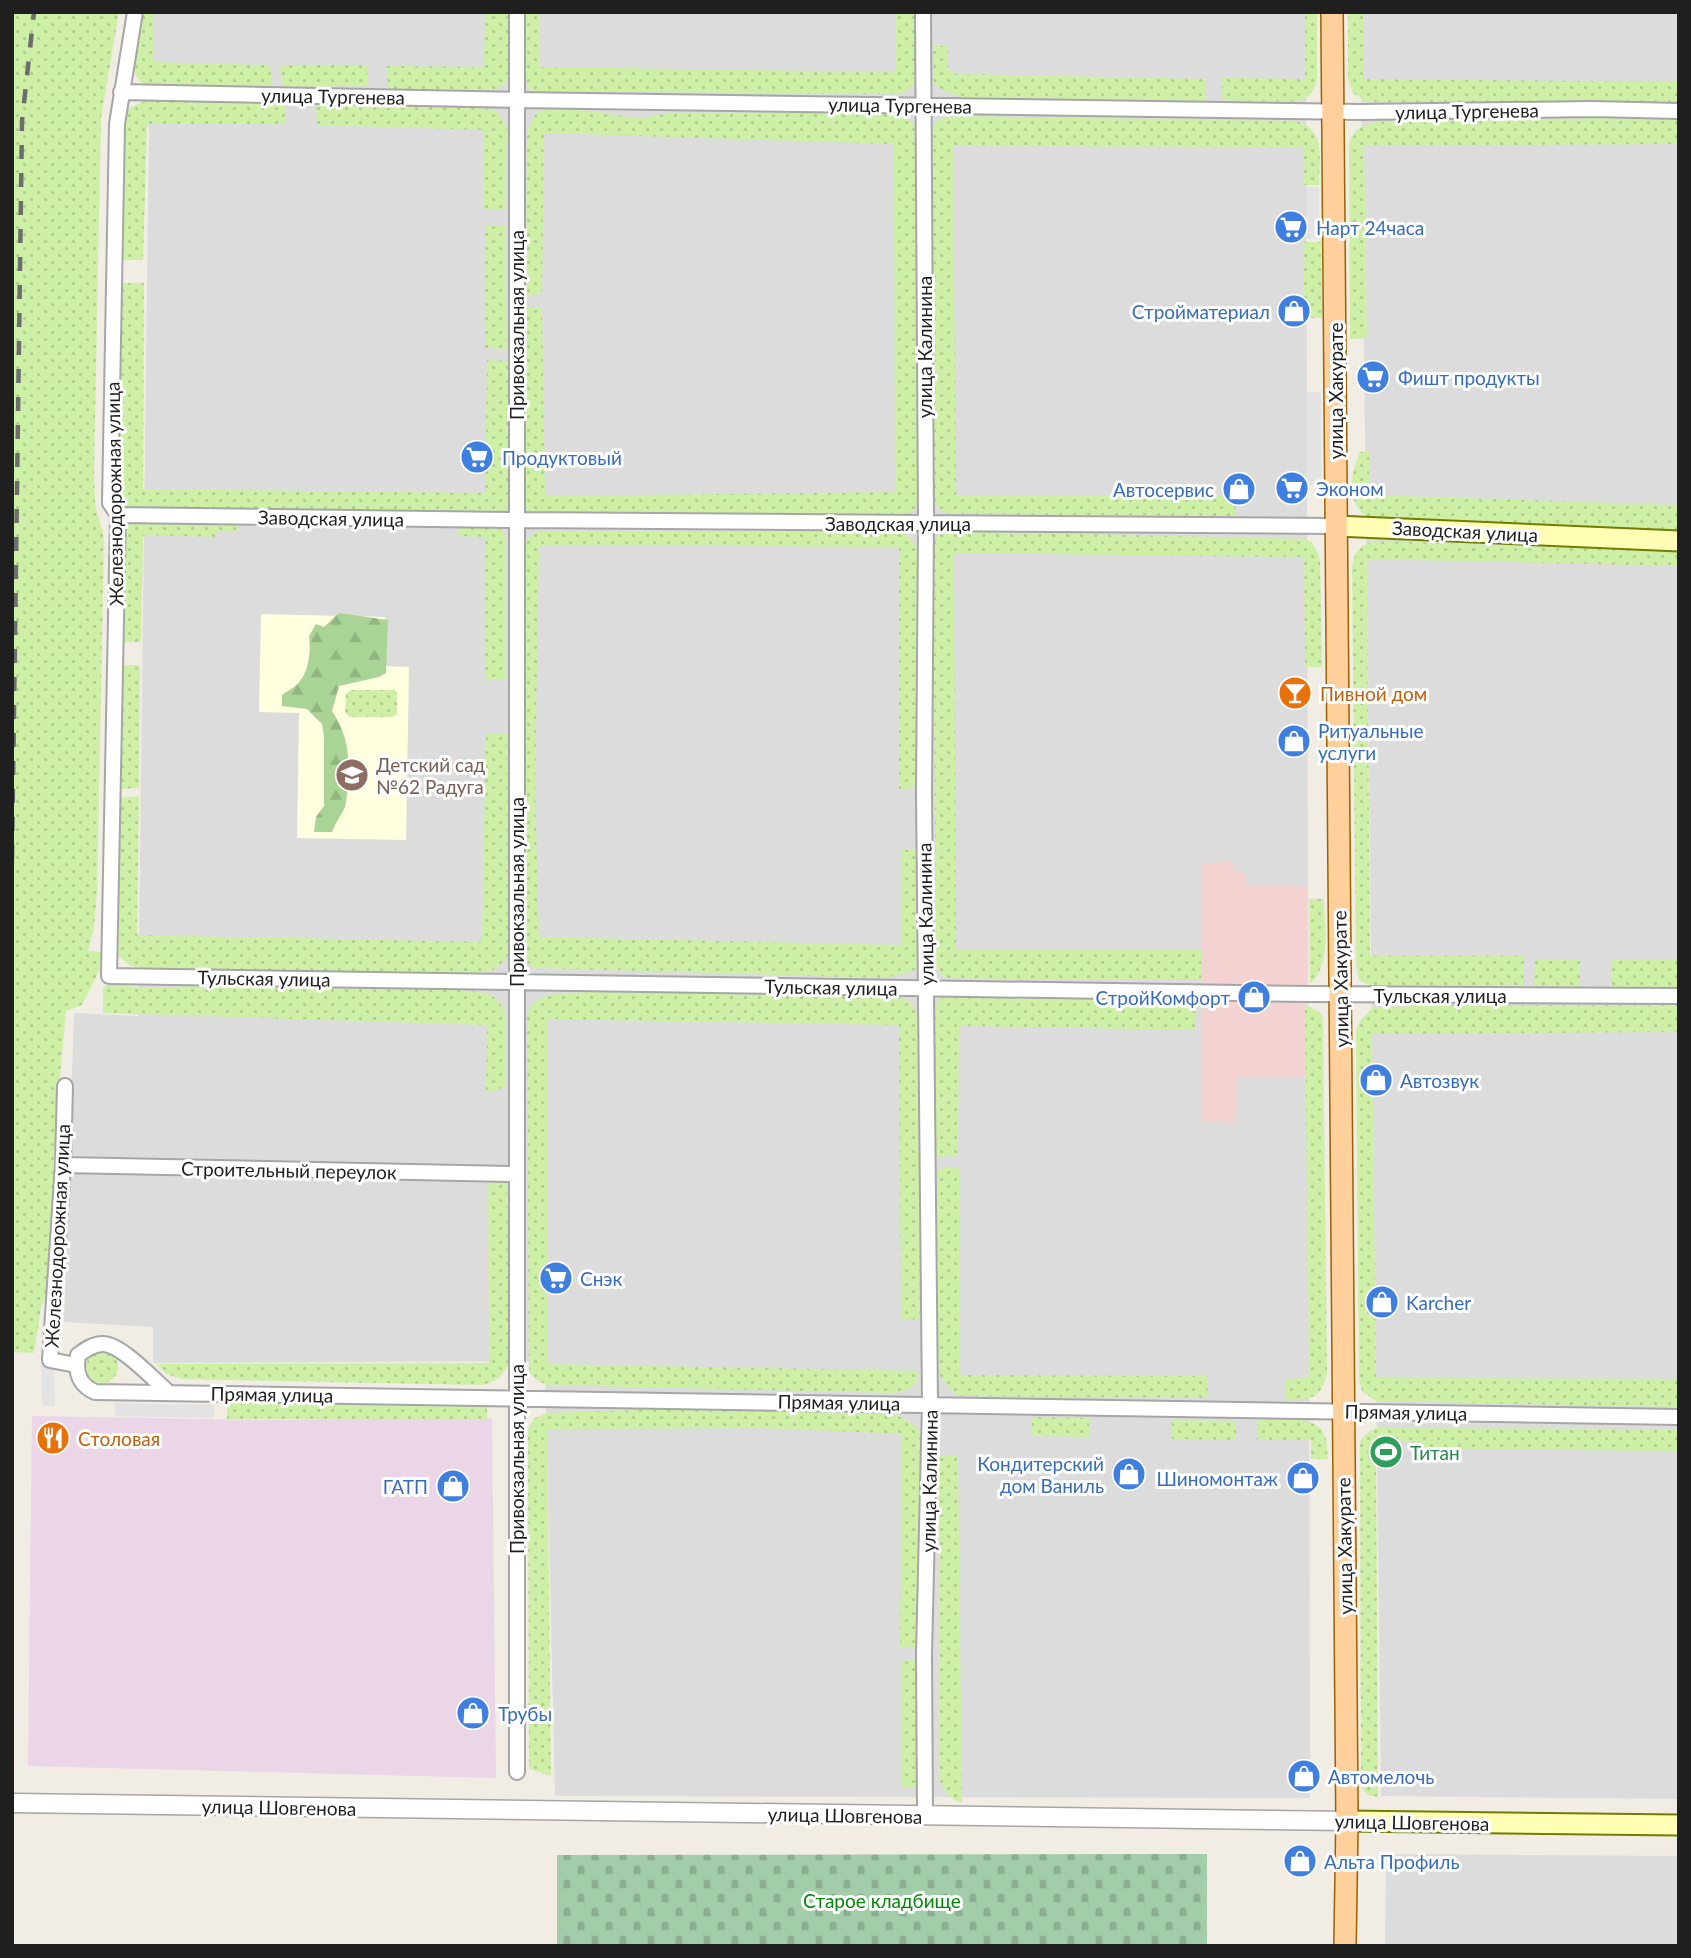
<svg xmlns="http://www.w3.org/2000/svg" width="1691" height="1958" font-family="Lato,sans-serif">
<style>
.residential{fill:#dddcdc}
.commercial{fill:#f3d2d2}
.industrial{fill:#ead6e7}
.education{fill:#fffedf}
.grass{fill:url(#grass-dots)}
.forest{fill:url(#forest-firs)}
.cemetery{fill:url(#cemetery-stones)}
.parking{fill:#e3e3e3}
.lines{fill:none;stroke-linecap:round;stroke-linejoin:round}
.minor-casing{stroke:#a6a6a6;stroke-width:18}
.tertiary-casing{stroke:#a6a6a6;stroke-width:21}
.secondary-casing{stroke:#747c00;stroke-width:23}
.primary-casing{stroke:#9a6100;stroke-width:24}
.minor{stroke:#fff;stroke-width:14}
.tertiary{stroke:#fff;stroke-width:18}
.secondary{stroke:#feffb4;stroke-width:19}
.primary{stroke:#ffd09b;stroke-width:21}
.rail{stroke:#6d6d6d;stroke-width:4.5;stroke-dasharray:14 14;stroke-linecap:butt}
.labels{text-anchor:middle;dominant-baseline:central;stroke-width:6;stroke-linejoin:round;paint-order:stroke}
.street-label{font-size:19px;fill:#1f1f1f;stroke:#fff}
.shop-label{font-size:19px;fill:#366cbe;stroke:#fff;text-anchor:start}
.food-label{font-size:19px;fill:#c56008;stroke:#fff;text-anchor:start}
.education-label{font-size:19px;fill:#785e54;stroke:#fff;text-anchor:start}
.leisure-label{font-size:19px;fill:#27864d;stroke:#fff;text-anchor:start}
.park-label{font-size:19px;fill:#018807;stroke:#fff}
</style>
<defs>
<pattern id="grass-dots" width="8" height="8" patternUnits="userSpaceOnUse" patternTransform="scale(1.75)"><rect width="8" height="8" fill="#cdefa6"/><path d="M2 2h.1M6 6h.1" fill="none" stroke="#b0cc8e" stroke-width="1.8" stroke-linecap="round"/></pattern>
<pattern id="forest-firs" width="22" height="20" patternUnits="userSpaceOnUse" patternTransform="scale(1.75)"><rect width="22" height="20" fill="#aad495"/><path d="M5 1l3.5 6h-7zM16 11l3.5 6h-7z" fill="#92b680"/></pattern>
<pattern id="cemetery-stones" width="16" height="16" patternUnits="userSpaceOnUse" patternTransform="scale(1.75)"><rect width="16" height="16" fill="#a3cca8"/><path d="M2 7V4a2 2 0 0 1 4 0v3zM10 15v-3a2 2 0 0 1 4 0v3z" fill="#8caf90"/></pattern>
</defs>
<rect width="100%" height="100%" fill="#f1ece4"/>
<path class="residential" d="M 153,12 L 1306,12 L 1310,1798 L 555,1796 L 545,1361 L 153,1363 L 153,1327 L 64,1322 L 74,1013 L 138,1016 L 149,128 L 146,124 L 149,31 Z
M 1360,12 L 1679,12 L 1679,1799 L 1381,1796 Z
M 1386,1854 L 1679,1856 L 1679,1946 L 1385,1946 Z"/>
<path class="commercial" d="M 1234,862 L 1235,872 L 1246,872 L 1246,885 L 1298,886 L 1307,888 L 1307,1078 L 1238,1077 L 1236,1123 L 1201,1121 L 1202,863 Z"/>
<path class="industrial" d="M 32,1416 L 263,1420 L 492,1418 L 496,1778 L 28,1766 Z"/>
<path class="education" d="M 261,614 L 385,617 L 384,666 L 409,667 L 406,840 L 297,838 L 299,713 L 259,712 Z"/>
<path class="grass" d="M 12,12 L 119,12 L 101,118 L 94,468 L 95,504 L 104,538 L 97,891 L 94,928 L 88,951 L 101,952 L 104,961 L 82,1005 L 66,1011 L 56,1121 L 55,1198 L 49,1290 L 41,1308 L 34,1353 L 12,1352 Z
M 140,12 L 153,12 L 153,62 L 270,65 L 273,89 L 145,85 C 121,68 135,36 140,12 Z
M 485,12 L 509,12 L 508,78 C 503,90 495,90 483,90 L 388,89 L 387,66 L 484,67 Z
M 524,12 L 540,12 L 540,67 L 895,72 L 895,12 L 917,12 L 916,82 L 904,93 L 885,94 L 532,91 L 528,88 L 525,74 Z
M 1305,12 L 1317,12 L 1317,79 C 1315,89 1311,97 1301,100 C 1286,104 1239,100 1222,100 L 1222,78 L 1305,79 Z
M 1348,12 L 1363,12 L 1364,79 L 1679,82 L 1679,103 L 1366,102 L 1353,93 L 1348,79 Z
M 933,46 L 948,46 L 948,70 L 953,72 L 953,74 L 1206,79 L 1205,101 L 962,97 L 946,92 L 934,84 Z
M 280,65 L 367,65 L 367,86 L 282,87 Z
M 147,100 L 286,101 L 285,124 L 147,124 L 143,260 L 125,260 L 121,257 L 125,120 L 129,108 Z
M 316,103 L 495,109 L 507,126 L 505,210 L 484,209 L 483,130 L 317,125 Z
M 544,110 C 559,110 575,109 590,111 C 623,115 634,122 668,113 L 889,114 C 903,115 910,118 917,131 L 919,503 C 913,514 907,515 896,515 L 545,517 L 536,515 L 526,509 L 526,308 L 542,308 L 545,496 L 895,492 L 894,144 L 544,133 L 542,294 L 526,295 L 527,130 L 536,113 Z
M 954,116 L 1293,121 C 1327,126 1319,159 1319,185 L 1304,185 L 1303,147 L 953,146 L 956,495 L 1236,496 L 1236,516 L 949,514 C 939,510 937,507 933,498 L 931,130 L 938,120 Z
M 1593,118 L 1679,119 L 1679,144 L 1364,146 L 1367,338 L 1350,339 L 1349,146 C 1352,126 1368,123 1386,121 L 1555,120 Z
M 485,225 L 505,226 L 507,349 L 485,348 Z
M 1304,242 L 1321,242 L 1322,318 L 1304,318 Z
M 121,283 L 144,283 L 143,489 L 485,493 L 487,360 L 508,361 L 508,503 L 505,511 L 485,514 L 131,510 L 123,506 L 115,493 Z
M 1369,451 L 1369,495 L 1679,505 L 1679,531 L 1372,519 C 1345,508 1350,474 1360,452 Z
M 143,522 L 237,523 L 237,531 L 216,531 L 215,537 L 143,535 L 141,642 L 121,642 L 124,530 L 127,525 Z
M 492,525 L 500,528 L 505,535 L 506,680 L 485,679 L 485,537 L 457,536 L 460,528 Z
M 538,531 L 900,531 C 911,538 916,543 919,556 L 918,782 L 909,789 L 899,789 L 899,547 L 539,545 L 535,789 L 539,937 L 902,945 L 901,850 L 918,850 L 919,966 L 913,971 L 886,978 L 540,968 L 532,967 L 525,960 L 525,545 L 527,539 Z
M 954,531 L 1304,539 C 1315,542 1317,550 1320,561 L 1322,667 L 1305,667 L 1304,557 L 954,553 L 956,950 L 1201,950 L 1201,979 L 1058,980 L 945,978 L 936,968 L 933,543 L 937,536 Z
M 1375,541 L 1679,551 L 1679,566 L 1367,559 L 1370,956 L 1524,956 L 1523,987 L 1370,986 L 1359,980 L 1356,963 L 1352,568 C 1355,551 1358,546 1375,541 Z
M 122,665 L 140,665 L 139,788 L 119,789 Z
M 351,690 L 394,690 L 397,692 L 397,714 L 392,717 L 350,717 L 345,713 L 346,694 Z
M 486,733 L 507,733 L 508,955 C 500,968 493,971 479,973 L 144,969 L 129,965 L 115,953 L 119,798 L 139,796 L 137,935 L 482,942 Z
M 1309,899 L 1324,899 C 1324,927 1332,963 1310,984 Z
M 1535,959 L 1580,959 L 1580,987 L 1534,986 Z
M 1612,959 L 1679,959 L 1679,988 L 1612,987 Z
M 113,984 L 143,988 L 200,986 L 331,989 L 380,988 L 453,989 L 486,993 L 493,996 L 504,1008 L 506,1026 L 505,1087 L 486,1093 L 487,1025 L 103,1013 L 103,989 L 106,985 Z
M 588,992 L 900,997 L 911,1003 L 918,1015 L 920,1319 L 901,1320 L 899,1025 L 548,1019 L 548,1364 L 919,1371 L 917,1382 L 909,1389 L 894,1393 L 548,1385 L 538,1381 L 529,1372 L 527,1013 C 537,990 566,994 588,992 Z
M 949,995 L 1196,1002 L 1196,1030 L 959,1026 L 958,1156 L 936,1157 L 934,1013 L 939,999 Z
M 1305,1004 L 1322,1014 L 1323,1024 L 1327,1373 C 1321,1400 1310,1400 1286,1399 L 1286,1379 L 1309,1378 Z
M 1438,1005 L 1679,1005 L 1679,1032 L 1372,1034 L 1376,1378 L 1679,1379 L 1679,1407 L 1376,1401 L 1362,1391 L 1359,1380 L 1356,1030 L 1360,1021 L 1372,1008 Z
M 943,1168 L 959,1168 L 960,1375 L 1207,1376 L 1208,1398 L 959,1396 L 951,1391 L 937,1371 L 937,1171 Z
M 488,1177 L 501,1180 L 507,1186 L 509,1362 C 504,1376 496,1382 481,1385 L 182,1379 L 167,1374 L 156,1364 L 489,1363 Z
M86 1367a16 16 0 1 1 32 0a16 16 0 1 1-32 0Z
M 227,1400 L 487,1405 L 487,1419 L 227,1419 Z
M 700,1408 L 873,1412 L 902,1417 L 915,1426 L 920,1433 L 921,1448 L 918,1647 L 900,1647 L 902,1434 L 763,1428 L 547,1429 L 551,1776 L 529,1769 L 528,1428 L 535,1418 L 547,1413 Z
M 1032,1417 L 1089,1418 L 1089,1437 L 1032,1436 Z
M 1172,1420 L 1236,1421 L 1236,1440 L 1172,1439 Z
M 1258,1420 C 1276,1421 1318,1413 1325,1436 C 1328,1443 1327,1452 1328,1459 L 1311,1459 L 1311,1440 L 1257,1440 Z
M 1376,1428 L 1679,1429 L 1679,1451 L 1415,1449 L 1414,1441 L 1376,1441 L 1378,1797 L 1368,1795 L 1362,1788 L 1361,1779 L 1360,1441 L 1366,1434 Z
M 939,1456 L 958,1456 L 962,1802 C 948,1799 941,1788 939,1775 Z
M 916,1660 L 918,1788 L 902,1787 L 901,1661 Z"/>
<path class="forest" d="M 339,613 L 388,620 L 386,673 L 379,677 L 339,686 L 332,711 C 349,737 349,756 348,785 C 347,792 347,801 345,807 C 341,816 335,823 332,832 L 314,832 L 316,817 L 324,806 L 324,737 L 322,724 L 307,709 L 282,706 L 282,695 C 287,691 296,687 300,681 C 309,670 311,650 309,636 L 316,624 L 324,627 Z"/>
<path class="cemetery" d="M 1207,1854 L 1207,1946 L 557,1946 L 557,1855 Z"/>
<path class="parking" d="M 1306,187 L 1319,187 L 1319,239 L 1306,239 Z
M 1307,392 L 1321,392 L 1321,485 L 1307,485 Z
M 41,1363 L 54,1363 L 55,1406 L 42,1406 Z
M 115,1403 L 214,1405 L 214,1418 L 115,1416 Z"/>
<g class="lines">
<defs>
<path id="minor" d="M 135,12 L 117,124 L 110,503 L 118,515 L 109,976 L 1309,994 L 1679,996
M 923,12 L 926,523 L 924,795 L 930,1403 L 924,1654 L 925,1816
M 121,92 L 517,100 L 1361,112 L 1592,109 L 1679,111
M 118,515 L 517,520 L 1336,526
M 65,1086 L 63,1165 L 50,1360 L 76,1365
M 63,1165 L 516,1174
M 167,1391 C 153,1379 121,1344 103,1344 C 93,1344 85,1350 78,1355 C 75,1373 79,1385 95,1392 L 1679,1417
M 517,1772 L 517,12"/>
<path id="tertiary" d="M 12,1803 L 1347,1821"/>
<path id="secondary" d="M 1336,526 L 1679,541
M 1347,1821 L 1679,1825"/>
<path id="primary" d="M 1332,12 L 1347,1821 L 1345,1946"/>
</defs>
<use href="#minor" class="minor-casing"/>
<use href="#tertiary" class="tertiary-casing"/>
<use href="#secondary" class="secondary-casing"/>
<use href="#primary" class="primary-casing"/>
<use href="#minor" class="minor"/>
<use href="#tertiary" class="tertiary"/>
<use href="#secondary" class="secondary"/>
<use href="#primary" class="primary"/>
<path class="rail" d="M 12,859 L 22,121 L 34,12"/>
</g>
<defs>
<symbol id="supermarket-disc" viewBox="-11 -11 22 22"><circle r="9.5" fill="#3f7fe0" stroke="#fff"/><path d="M-6-5.5h2.5l.6 2H6L4.5 2H-2.5L-4.4-4H-6ZM-1.5 3.2a1.3 1.3 0 1 0 .1 0ZM3 3.2a1.3 1.3 0 1 0 .1 0Z" fill="#fff"/></symbol>
<symbol id="shop-disc" viewBox="-11 -11 22 22"><circle r="9.5" fill="#3f7fe0" stroke="#fff"/><path d="M-5-2.5h2.3a2.7 3.5 0 0 1 5.4 0H5L5.5 6h-11ZM-1.5-2.5h3a1.5 2.3 0 0 0-3 0Z" fill="#fff"/></symbol>
<symbol id="bar-disc" viewBox="-11 -11 22 22"><circle r="9.5" fill="#e8710a" stroke="#fff"/><path d="M-6-5H6L.8 .8V4.5H3.5V6h-7V4.5H-.8V.8Z" fill="#fff"/></symbol>
<symbol id="school-disc" viewBox="-11 -11 22 22"><circle r="9.5" fill="#8d6e63" stroke="#fff"/><path d="M0-5L7-2L0 1L-7-2ZM-4 1L0 2.5L4 1V4Q0 6-4 4Z" fill="#fff"/></symbol>
<symbol id="restaurant-disc" viewBox="-11 -11 22 22"><circle r="9.5" fill="#e8710a" stroke="#fff"/><path d="M-5-6h1v4h1v-4h1v4h1v-4h1v5L-1.5 .5V6h-2V.5L-5-1ZM5-6V6H3V1.5H1.5Q1.5-4 5-6Z" fill="#fff"/></symbol>
<symbol id="stadium-disc" viewBox="-11 -11 22 22"><circle r="9.5" fill="#2e9e5b" stroke="#fff"/><path d="M0-5a6.5 5 0 1 0 0 10a6.5 5 0 1 0 0-10ZM-3.5-1.8h7v3.6h-7Z" fill="#fff"/></symbol>
</defs>
<g fill-rule="evenodd">
<use href="#supermarket-disc" x="1272" y="208" width="38" height="38"/>
<use href="#shop-disc" x="1275" y="292" width="38" height="38"/>
<use href="#supermarket-disc" x="1354" y="358" width="38" height="38"/>
<use href="#supermarket-disc" x="458" y="438" width="38" height="38"/>
<use href="#supermarket-disc" x="1273" y="469" width="38" height="38"/>
<use href="#shop-disc" x="1220" y="470" width="38" height="38"/>
<use href="#bar-disc" x="1276" y="674" width="38" height="38"/>
<use href="#shop-disc" x="1275" y="722" width="38" height="38"/>
<use href="#school-disc" x="333" y="756" width="38" height="38"/>
<use href="#shop-disc" x="1235" y="978" width="38" height="38"/>
<use href="#shop-disc" x="1357" y="1061" width="38" height="38"/>
<use href="#supermarket-disc" x="537" y="1259" width="38" height="38"/>
<use href="#shop-disc" x="1363" y="1283" width="38" height="38"/>
<use href="#restaurant-disc" x="34" y="1419" width="38" height="38"/>
<use href="#stadium-disc" x="1367" y="1433" width="38" height="38"/>
<use href="#shop-disc" x="1110" y="1455" width="38" height="38"/>
<use href="#shop-disc" x="1284" y="1459" width="38" height="38"/>
<use href="#shop-disc" x="434" y="1467" width="38" height="38"/>
<use href="#shop-disc" x="454" y="1694" width="38" height="38"/>
<use href="#shop-disc" x="1285" y="1757" width="38" height="38"/>
<use href="#shop-disc" x="1281" y="1842" width="38" height="38"/>
</g>
<g class="labels">
<g class="street-label">
<text transform="translate(333 96) rotate(1)">улица Тургенева</text>
<text transform="translate(900 105) rotate(1)">улица Тургенева</text>
<text transform="translate(1467 111) rotate(-1)">улица Тургенева</text>
<text transform="translate(516 325) rotate(-90)">Привокзальная улица</text>
<text transform="translate(924 347) rotate(-90)">улица Калинина</text>
<text transform="translate(1335 391) rotate(-90)">улица Хакурате</text>
<text transform="translate(114 494) rotate(-91)">Железнодорожная улица</text>
<text transform="translate(331 518) rotate(1)">Заводская улица</text>
<text x="898" y="523">Заводская улица</text>
<text transform="translate(1465 531) rotate(3)">Заводская улица</text>
<text transform="translate(516 892) rotate(-90)">Привокзальная улица</text>
<text transform="translate(925 914) rotate(-91)">улица Калинина</text>
<text transform="translate(264 978) rotate(1)">Тульская улица</text>
<text transform="translate(1340 979) rotate(-91)">улица Хакурате</text>
<text transform="translate(831 987) rotate(1)">Тульская улица</text>
<text x="1440" y="995">Тульская улица</text>
<text transform="translate(289 1170) rotate(1)">Строительный переулок</text>
<text transform="translate(57 1236) rotate(-87)">Железнодорожная улица</text>
<text transform="translate(272 1394) rotate(1)">Прямая улица</text>
<text transform="translate(839 1402) rotate(1)">Прямая улица</text>
<text transform="translate(1406 1412) rotate(1)">Прямая улица</text>
<text transform="translate(516 1459) rotate(-90)">Привокзальная улица</text>
<text transform="translate(929 1481) rotate(-89)">улица Калинина</text>
<text transform="translate(1344 1546) rotate(-91)">улица Хакурате</text>
<text transform="translate(279 1807) rotate(1)">улица Шовгенова</text>
<text transform="translate(845 1815) rotate(1)">улица Шовгенова</text>
<text transform="translate(1412 1822) rotate(1)">улица Шовгенова</text>
</g>
<g class="shop-label">
<text x="1316" y="227">Нарт 24часа</text>
<text x="1270" y="311" text-anchor="end">Стройматериал</text>
<text x="1398" y="377">Фишт продукты</text>
<text x="502" y="457">Продуктовый</text>
<text x="1316" y="488">Эконом</text>
<text x="1214" y="489" text-anchor="end">Автосервис</text>
<text x="1318" y="730">Ритуальные<tspan x="1318" dy="22">услуги</tspan></text>
<text x="1230" y="997" text-anchor="end">СтройКомфорт</text>
<text x="1400" y="1080">Автозвук</text>
<text x="580" y="1278">Снэк</text>
<text x="1406" y="1302">Karcher</text>
<text x="1104" y="1463" text-anchor="end">Кондитерский<tspan x="1104" dy="22">дом Ваниль</tspan></text>
<text x="1278" y="1478" text-anchor="end">Шиномонтаж</text>
<text x="428" y="1486" text-anchor="end">ГАТП</text>
<text x="498" y="1713">Трубы</text>
<text x="1328" y="1776">Автомелочь</text>
<text x="1324" y="1861">Альта Профиль</text>
</g>
<g class="food-label">
<text x="1320" y="693">Пивной дом</text>
<text x="78" y="1438">Столовая</text>
</g>
<g class="education-label">
<text x="376" y="764">Детский сад<tspan x="376" dy="22">№62 Радуга</tspan></text>
</g>
<g class="leisure-label">
<text x="1410" y="1452">Титан</text>
</g>
<g class="park-label">
<text x="882" y="1900">Старое кладбище</text>
</g>
</g>
<rect width="1691" height="1958" fill="none" stroke="#1f1f1f" stroke-width="28"/>
</svg>
